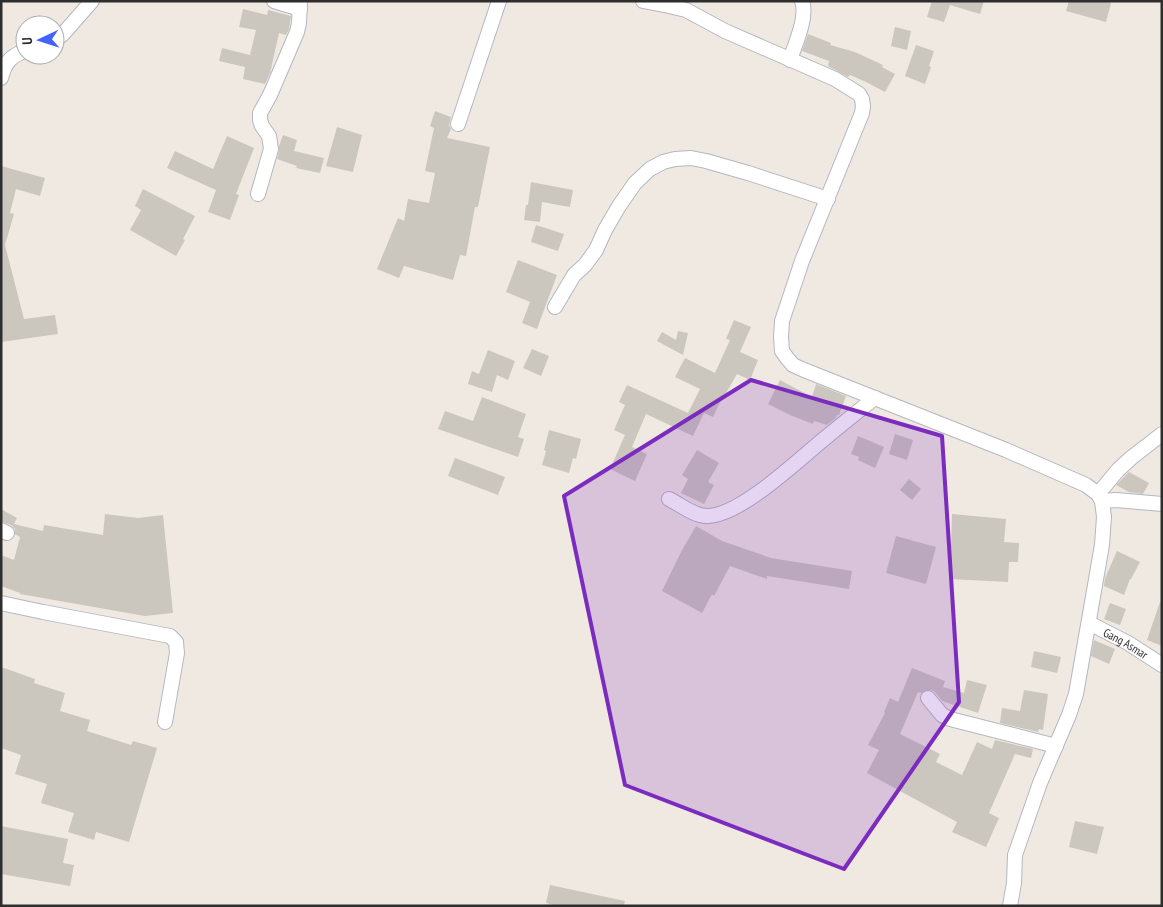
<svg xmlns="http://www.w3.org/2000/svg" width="1163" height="907" font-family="'PT Sans Narrow',sans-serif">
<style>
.building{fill:#cbc7bf}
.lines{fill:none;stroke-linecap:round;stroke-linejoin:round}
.street-casing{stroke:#b4b7c1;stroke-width:16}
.street{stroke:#fff;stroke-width:14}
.marked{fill:#7b2cbf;fill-opacity:0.2;stroke:#7b2cbf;stroke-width:4;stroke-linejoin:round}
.labels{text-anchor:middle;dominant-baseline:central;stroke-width:5;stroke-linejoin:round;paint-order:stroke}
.street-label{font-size:12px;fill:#2e2e2e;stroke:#fff}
</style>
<rect width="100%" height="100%" fill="#efe9e1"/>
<path class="building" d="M 932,1 L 984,1 L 980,14 L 950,5 L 944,22 L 927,17 Z
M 1069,1 L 1105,1 L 1111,3 L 1106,22 L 1066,11 Z
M 243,9 L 267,15 L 268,10 L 291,16 L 289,29 L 286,35 L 279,33 L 270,73 L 265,84 L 243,79 L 245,67 L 219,61 L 222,48 L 250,55 L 256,30 L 239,27 Z
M 895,27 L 911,31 L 907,50 L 891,46 Z
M 808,34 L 831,43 L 830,45 L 855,52 L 883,65 L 882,67 L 895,74 L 885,92 L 866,82 L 850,75 L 848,77 L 828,66 L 829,61 L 802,51 Z
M 916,45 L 934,51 L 929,66 L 931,67 L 925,84 L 905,76 Z
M 435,111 L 451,117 L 449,125 L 451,129 L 447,138 L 490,147 L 478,207 L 475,207 L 466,256 L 460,255 L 453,280 L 404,266 L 399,278 L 377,269 L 398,218 L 404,221 L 408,199 L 429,203 L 435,173 L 425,171 L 434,128 L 430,126 Z
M 337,127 L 362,135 L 353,172 L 326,166 Z
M 283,135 L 297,140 L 294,151 L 324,158 L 320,173 L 296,168 L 297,166 L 277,159 L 279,151 L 279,146 Z
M 227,136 L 254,148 L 236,194 L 239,195 L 230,220 L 208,212 L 216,190 L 167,168 L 175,151 L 213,169 Z
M 1,166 L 45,178 L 40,196 L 16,189 L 10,213 L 14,214 L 5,245 L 24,319 L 55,315 L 58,334 L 1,342 Z
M 531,182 L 573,190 L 570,207 L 542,202 L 540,222 L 524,220 L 526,205 L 528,205 Z
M 143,189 L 195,216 L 183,239 L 185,240 L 176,256 L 130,230 L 141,210 L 135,206 Z
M 536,225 L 564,234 L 558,251 L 531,242 Z
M 518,260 L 557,275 L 537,329 L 522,323 L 530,302 L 506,292 Z
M 734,320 L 751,327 L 740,352 L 758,360 L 750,380 L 737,374 L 725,395 L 724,394 L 713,417 L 704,413 L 693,436 L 646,414 L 632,447 L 647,454 L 635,481 L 610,469 L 625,435 L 614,430 L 625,405 L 619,402 L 627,385 L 688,413 L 700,389 L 675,377 L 685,358 L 715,373 L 730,340 L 726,339 Z
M 678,331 L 688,333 L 683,355 L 657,341 L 662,332 L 676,340 Z
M 532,349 L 549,356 L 541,376 L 523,368 Z
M 488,350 L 515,361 L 508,380 L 497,375 L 492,392 L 468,384 L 472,371 L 479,374 Z
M 780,380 L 812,397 L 816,384 L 846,396 L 839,415 L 837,415 L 836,418 L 827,425 L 814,421 L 813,424 L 790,415 L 768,404 Z
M 482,397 L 526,414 L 518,437 L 524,439 L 518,457 L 438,429 L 445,411 L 473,421 Z
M 549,430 L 581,439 L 576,459 L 573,458 L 569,473 L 542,465 L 546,451 L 544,450 Z
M 895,434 L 913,440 L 907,460 L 889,454 Z
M 858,436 L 884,447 L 875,468 L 858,460 L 859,457 L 851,454 Z
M 697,450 L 719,463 L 708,482 L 714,485 L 704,504 L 681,493 L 688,479 L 682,475 Z
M 455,458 L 505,477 L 498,495 L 448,476 Z
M 1129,472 L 1149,483 L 1143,494 L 1129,492 L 1116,485 Z
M 909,479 L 921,489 L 912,500 L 900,490 Z
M 1,509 L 17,518 L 14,524 L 43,531 L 44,525 L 103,535 L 105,514 L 138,518 L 163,515 L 173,613 L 145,616 L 20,594 L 20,593 L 1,586 L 1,555 L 14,560 L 20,537 L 15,534 L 15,529 L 11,525 L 1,521 Z
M 952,514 L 1006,519 L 1004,542 L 1019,543 L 1018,562 L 1009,562 L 1008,582 L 950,579 Z
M 696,526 L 722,541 L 771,558 L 852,571 L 849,589 L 767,576 L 767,579 L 730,566 L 714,596 L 712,594 L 702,613 L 662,591 L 681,552 Z
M 896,536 L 936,547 L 926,584 L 886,573 Z
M 1117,551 L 1140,562 L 1131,579 L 1130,579 L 1124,595 L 1104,586 L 1105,578 Z
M 1160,602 L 1162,602 L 1162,646 L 1147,640 Z
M 1110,603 L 1126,609 L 1120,625 L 1104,619 Z
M 1094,640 L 1115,649 L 1109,664 L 1091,656 Z
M 1034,651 L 1061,657 L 1057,673 L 1031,667 Z
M 1,667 L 35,679 L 34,683 L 65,693 L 60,711 L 90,720 L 87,731 L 131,745 L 133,741 L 157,748 L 129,842 L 96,832 L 94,840 L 68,832 L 74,813 L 41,803 L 47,784 L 15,774 L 21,755 L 1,748 Z
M 912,668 L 945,681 L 943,687 L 964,693 L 967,680 L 987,685 L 978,713 L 942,701 L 935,692 L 931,690 L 926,690 L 921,693 L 918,692 L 900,734 L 940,754 L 936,762 L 962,775 L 977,742 L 992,749 L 995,740 L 1033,749 L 1031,758 L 1015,754 L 989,813 L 999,818 L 986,847 L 952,832 L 957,822 L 867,773 L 879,750 L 868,745 L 885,713 L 884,712 L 890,698 L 898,702 Z
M 1024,690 L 1048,694 L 1043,730 L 1039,729 L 1038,732 L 1000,723 L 1002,708 L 1020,711 Z
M 1075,821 L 1104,827 L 1097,854 L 1069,847 Z
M 1,826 L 68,839 L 63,863 L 74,865 L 70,886 L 1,874 Z
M 550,885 L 625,901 L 624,906 L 558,906 L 546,903 Z"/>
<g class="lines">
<defs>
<g id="street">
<path d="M 274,1 L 300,9"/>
<path d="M 643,1 L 669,6 L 686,10 L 725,31 L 835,79 L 859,94 L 862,99 L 863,106 L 862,113 L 802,261 L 782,321 L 781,337 L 782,351 L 787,358 L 793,365 L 804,370 L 1006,450 L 1086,485 L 1098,494 L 1102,501 L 1104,517 L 1102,545 L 1076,694 L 1069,715 L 1040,783 L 1015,855 L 1014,883 L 1010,906"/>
<path d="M 55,40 L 63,34 L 92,1"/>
<path d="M 790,60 C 795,44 808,17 802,1"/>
<path d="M 1,78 C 5,63 10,56 25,51"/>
<path d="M 458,124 L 499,1"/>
<path d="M 258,194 L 271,149 L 269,136 L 262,126 L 260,120 L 260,113 L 270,95 L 297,32 L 299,23 L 300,1"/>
<path d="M 555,307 L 574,275 L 585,265 L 596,250 L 605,230 L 619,206 L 635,183 L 650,169 L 663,162 L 675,159 L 691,158 L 706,161 L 748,173 L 828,199"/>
<path d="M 1098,494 L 1118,470 L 1131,458 L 1162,434"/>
<path d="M 669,499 C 681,505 694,516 707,516 C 740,516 798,460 824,439 C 841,425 858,411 875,398"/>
<path d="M 1102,501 L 1116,500 L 1162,504"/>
<path d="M 1,530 L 7,533"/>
<path d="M 1,603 L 43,612 L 170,636 L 176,642 L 177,653 L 165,722"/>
<path id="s1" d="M 1089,623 L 1128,643 L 1162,665"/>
<path d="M 928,698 L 942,715 L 950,719 L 1056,746"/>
</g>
</defs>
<use href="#street" class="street-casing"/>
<use href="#street" class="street"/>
</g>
<path class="marked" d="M 751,380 L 942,436 L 959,702 L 844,869 L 625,785 L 564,496 Z"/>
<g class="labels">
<g class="street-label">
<text stroke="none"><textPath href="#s1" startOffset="42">Gang Asmar</textPath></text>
</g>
</g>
<rect width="1163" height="907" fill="none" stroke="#2e2e2e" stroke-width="5"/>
<g transform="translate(40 40) rotate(266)"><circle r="24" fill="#ffffff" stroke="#ababab"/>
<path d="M0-4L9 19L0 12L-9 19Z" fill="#4264fb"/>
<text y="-8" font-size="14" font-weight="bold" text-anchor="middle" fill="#2e2e2e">U</text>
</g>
</svg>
